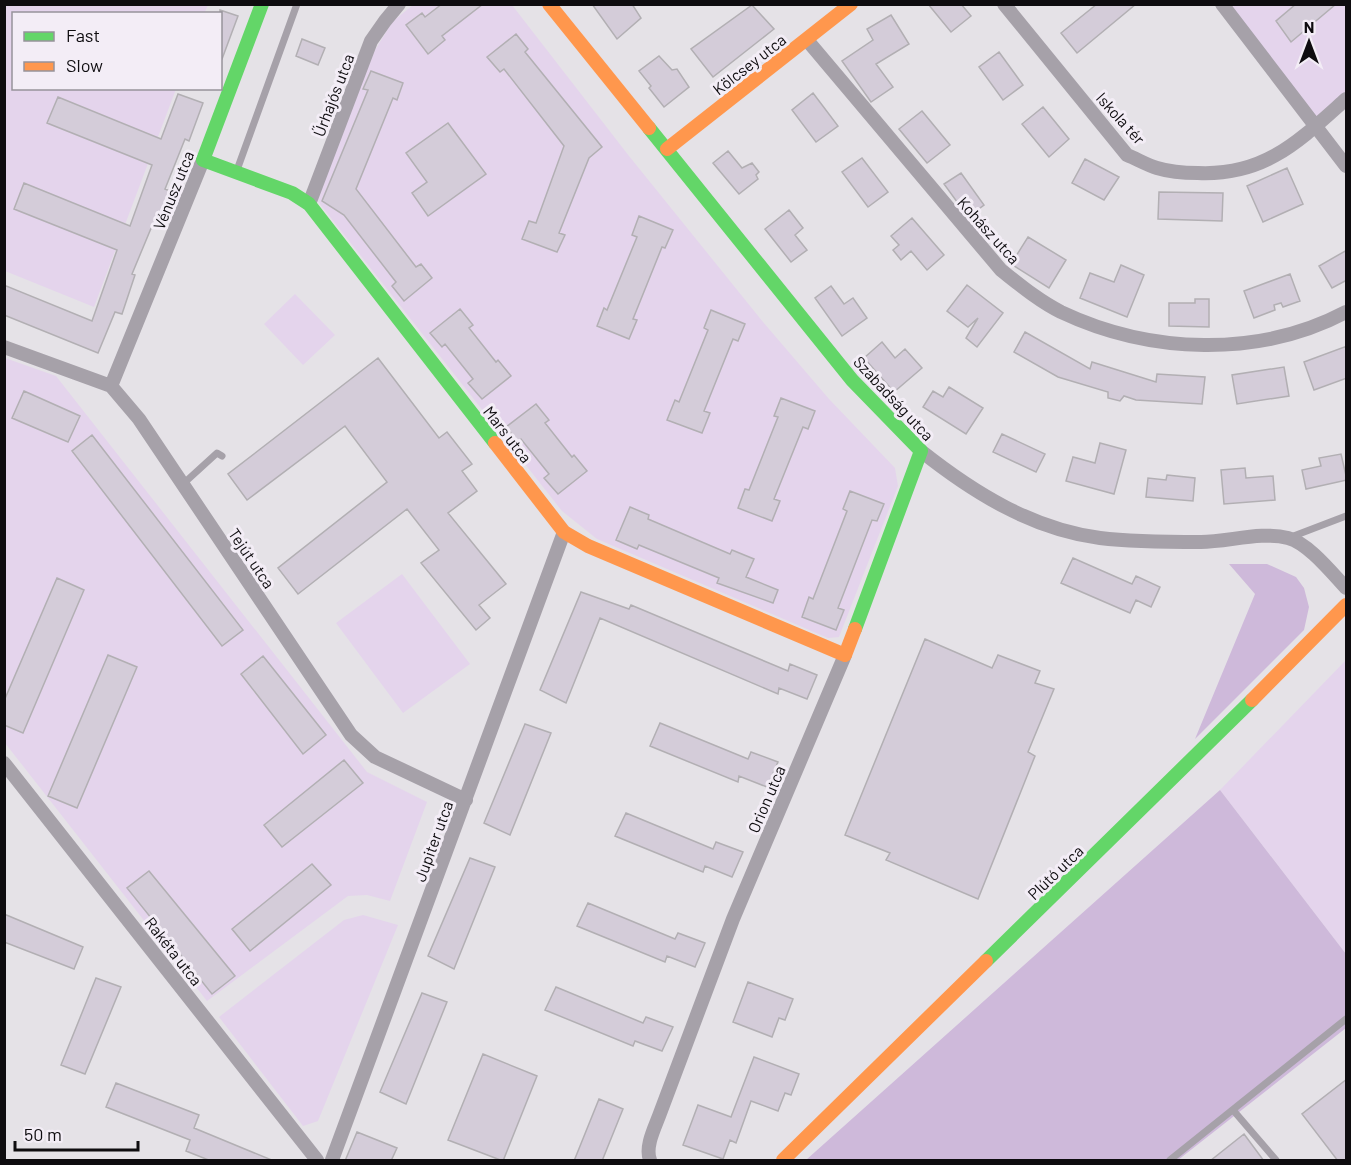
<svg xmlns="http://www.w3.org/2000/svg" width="1351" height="1165" font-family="Barlow,sans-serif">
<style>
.green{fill:#e4d4ec}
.forest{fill:#ceb9da}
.building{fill:#d4ccd9;stroke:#b2afb3;stroke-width:1.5}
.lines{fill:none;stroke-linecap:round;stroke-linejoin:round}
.lane{stroke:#a6a1a9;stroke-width:7}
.street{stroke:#a6a1a9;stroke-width:14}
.fast{stroke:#63d668;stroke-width:14}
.slow{stroke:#ff974d;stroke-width:14}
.labels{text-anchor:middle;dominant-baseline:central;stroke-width:6;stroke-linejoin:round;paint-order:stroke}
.street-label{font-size:16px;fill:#0e0c0f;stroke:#f3edf6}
</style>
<rect width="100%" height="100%" fill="#e5e2e7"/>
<path class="green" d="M 4,5 L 208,5 L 204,14 L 14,14 L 14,88 L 176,89 L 94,307 L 5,271 Z
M 413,5 L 512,5 L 629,156 L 763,322 L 829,399 L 895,468 L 898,486 L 839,637 L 828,638 L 597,539 L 562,511 L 316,199 L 374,52 L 392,22 Z
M 1222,5 L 1346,5 L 1346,99 L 1315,127 Z
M 295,294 L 335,335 L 303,365 L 264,324 Z
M 5,358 L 56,376 L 367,772 L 427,802 L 390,901 L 367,895 L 348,896 L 207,1001 L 5,743 Z
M 402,574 L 470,664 L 403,713 L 336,623 Z
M 1346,660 L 1346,954 L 1220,790 Z
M 363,915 L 398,925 L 318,1121 L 303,1126 L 219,1017 L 344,920 Z"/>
<path class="forest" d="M 1229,564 L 1267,564 L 1296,577 L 1304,588 L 1309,607 L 1304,630 L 1195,739 L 1255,594 Z
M 1220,790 L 1346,954 L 1346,1028 L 1178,1160 L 806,1160 Z"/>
<path class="building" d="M 442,4 L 483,4 L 442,36 L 445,40 L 428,54 L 406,25 L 422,13 L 425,17 Z
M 592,4 L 632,4 L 641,18 L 617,39 Z
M 928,4 L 961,4 L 971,16 L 951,32 Z
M 1097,4 L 1136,4 L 1077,53 L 1061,33 Z
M 1296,4 L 1336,4 L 1291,42 L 1276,21 Z
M 752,5 L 774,29 L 713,77 L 691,49 Z
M 220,10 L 238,16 L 222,59 L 220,59 Z
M 891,15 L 909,44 L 876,64 L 893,87 L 871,102 L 842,61 L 873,40 L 867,29 Z
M 516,34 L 528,49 L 525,52 L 602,147 L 589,158 L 559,233 L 565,235 L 557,252 L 522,239 L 529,221 L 536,223 L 564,146 L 504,69 L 500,72 L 487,57 Z
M 302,39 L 325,48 L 318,65 L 296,56 Z
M 999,52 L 1023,85 L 1003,100 L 979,67 Z
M 659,56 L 672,70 L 677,69 L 689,87 L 664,107 L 649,88 L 651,86 L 639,71 Z
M 371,71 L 403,83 L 397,100 L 393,98 L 356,189 L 416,267 L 421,264 L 432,278 L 404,301 L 392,286 L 396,282 L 344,215 L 322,201 L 368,90 L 363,89 Z
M 813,93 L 838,126 L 816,142 L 792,110 Z
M 178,94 L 203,103 L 189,141 L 185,139 L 165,189 L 170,191 L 157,228 L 152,226 L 132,274 L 135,275 L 122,314 L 115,312 L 98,353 L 4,315 L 4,285 L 92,321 L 117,250 L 14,209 L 24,183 L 130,226 L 152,165 L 47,123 L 58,97 L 161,139 Z
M 1043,107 L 1069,139 L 1049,157 L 1022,124 Z
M 922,111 L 950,145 L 927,163 L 899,129 Z
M 448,123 L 486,174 L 428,216 L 412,193 L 427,182 L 406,153 Z
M 728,151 L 742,168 L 752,163 L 759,172 L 756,175 L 758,179 L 739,194 L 713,163 Z
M 862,158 L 888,192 L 868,207 L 842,172 Z
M 1085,159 L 1119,177 L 1104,200 L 1072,183 Z
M 1287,168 L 1303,204 L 1263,222 L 1247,186 Z
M 961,173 L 984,205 L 968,217 L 944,184 Z
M 1159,192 L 1223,193 L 1222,221 L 1158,219 Z
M 789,210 L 803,228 L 795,235 L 807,250 L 791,262 L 765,229 Z
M 639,216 L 673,230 L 665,248 L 662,247 L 633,319 L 637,320 L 629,339 L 597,326 L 604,308 L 607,310 L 637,237 L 632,235 Z
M 912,218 L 944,255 L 927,270 L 911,251 L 901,260 L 893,250 L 899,245 L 891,236 Z
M 1028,237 L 1066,260 L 1049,288 L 1011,264 Z
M 1347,250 L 1347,280 L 1332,288 L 1319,266 Z
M 1121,265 L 1144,275 L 1127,317 L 1080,298 L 1090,273 L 1114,282 Z
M 1290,274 L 1300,301 L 1283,307 L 1281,303 L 1274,305 L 1275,310 L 1254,318 L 1244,291 Z
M 967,285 L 1003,313 L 977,347 L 966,338 L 978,318 L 968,327 L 947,311 Z
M 831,286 L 844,304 L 853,298 L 867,318 L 842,336 L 815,298 Z
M 1195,299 L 1209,299 L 1209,327 L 1169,326 L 1169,303 L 1195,303 Z
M 460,309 L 473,325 L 469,328 L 496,362 L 498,360 L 511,376 L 482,399 L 468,383 L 473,379 L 445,344 L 442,347 L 430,333 Z
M 711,310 L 745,324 L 738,341 L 733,339 L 704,411 L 710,413 L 702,433 L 667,420 L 675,400 L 679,402 L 708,330 L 704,328 Z
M 1025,332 L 1090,369 L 1092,362 L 1156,382 L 1157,374 L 1205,377 L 1202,404 L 1136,400 L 1124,396 L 1120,401 L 1108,398 L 1108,392 L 1058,377 L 1014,352 Z
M 882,342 L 895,358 L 905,349 L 922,368 L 894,392 L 864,358 Z
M 1347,346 L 1347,378 L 1314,390 L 1304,362 Z
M 378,358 L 439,438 L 447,432 L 472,464 L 462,471 L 477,491 L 448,513 L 506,584 L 479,605 L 490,618 L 476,630 L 421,563 L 439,550 L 407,509 L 298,594 L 278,568 L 387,482 L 345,426 L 247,500 L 228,474 Z
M 1284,367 L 1289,396 L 1237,404 L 1232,375 Z
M 949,387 L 983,408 L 966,434 L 923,407 L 933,391 L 943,397 Z
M 24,391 L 80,416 L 68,442 L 12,418 Z
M 781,398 L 815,411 L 808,429 L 803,427 L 774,499 L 780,501 L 772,521 L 738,508 L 745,489 L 749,490 L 778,417 L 774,416 Z
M 536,404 L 549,420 L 545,423 L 572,457 L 574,455 L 587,471 L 558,494 L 544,478 L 549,474 L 521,439 L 518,442 L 506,427 Z
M 1002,434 L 1045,454 L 1036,472 L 993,452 Z
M 92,435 L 243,630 L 222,646 L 72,451 Z
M 1100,443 L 1126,450 L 1114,494 L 1066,481 L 1073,457 L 1095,463 Z
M 1341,454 L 1347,480 L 1306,489 L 1302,470 L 1321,466 L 1319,458 Z
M 1245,468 L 1246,478 L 1273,476 L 1275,500 L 1224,504 L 1221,470 Z
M 1167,475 L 1195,478 L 1193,501 L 1146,497 L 1148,478 L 1166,480 Z
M 850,491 L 884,504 L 877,521 L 872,520 L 838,608 L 844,610 L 836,630 L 802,617 L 809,597 L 813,599 L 847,511 L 843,509 Z
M 630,507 L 649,515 L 648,519 L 730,554 L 732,550 L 754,559 L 746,577 L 778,590 L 773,603 L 717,583 L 719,578 L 639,545 L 637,549 L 616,540 Z
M 1073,558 L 1132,584 L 1136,576 L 1160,587 L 1151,607 L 1136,600 L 1130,613 L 1061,583 Z
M 57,578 L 84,590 L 23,733 L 4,725 L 4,701 Z
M 581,592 L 629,609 L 631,605 L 788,671 L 790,664 L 817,675 L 807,699 L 779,688 L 778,694 L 600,618 L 566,703 L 540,690 Z
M 925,639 L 992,668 L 998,655 L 1040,671 L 1035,683 L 1054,689 L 1028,752 L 1035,756 L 978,899 L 886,860 L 890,853 L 845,835 Z
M 108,655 L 137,667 L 77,808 L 48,796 Z
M 263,656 L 326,735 L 303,754 L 241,674 Z
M 660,723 L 748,759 L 751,752 L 778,762 L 767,787 L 739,776 L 738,782 L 650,746 Z
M 525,724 L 551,733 L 510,835 L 484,823 Z
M 344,760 L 363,783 L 282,847 L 264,825 Z
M 626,813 L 713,849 L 716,842 L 743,852 L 732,877 L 705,866 L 703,872 L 615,836 Z
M 470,858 L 495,867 L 454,969 L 428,956 Z
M 312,864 L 331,885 L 250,951 L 232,929 Z
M 149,871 L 235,976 L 212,994 L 127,888 Z
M 588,903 L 675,939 L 678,933 L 705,943 L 695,967 L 667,956 L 665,962 L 577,926 Z
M 4,914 L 83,947 L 74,969 L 4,942 Z
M 96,978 L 121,987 L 85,1074 L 61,1065 Z
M 748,982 L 793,999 L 785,1020 L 779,1018 L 772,1037 L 733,1022 Z
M 556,987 L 643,1023 L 646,1017 L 673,1027 L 662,1051 L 635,1041 L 633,1046 L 545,1010 Z
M 422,993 L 447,1002 L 406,1104 L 380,1092 Z
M 483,1054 L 537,1076 L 503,1161 L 448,1140 Z
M 754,1057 L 799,1074 L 791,1095 L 785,1093 L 778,1111 L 751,1101 L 736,1143 L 730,1140 L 723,1159 L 683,1145 L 698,1105 L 731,1117 Z
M 1347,1079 L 1347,1161 L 1338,1161 L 1302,1114 Z
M 116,1083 L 199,1115 L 194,1128 L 274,1161 L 211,1161 L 186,1151 L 190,1140 L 106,1107 Z
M 599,1099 L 623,1109 L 602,1161 L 574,1161 Z
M 357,1132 L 397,1148 L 391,1161 L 345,1161 Z
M 1244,1134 L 1264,1161 L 1210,1161 Z"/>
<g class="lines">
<path class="lane" d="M 237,170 L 297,4
M 183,484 L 217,453 L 222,456
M 1291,537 L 1346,516
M 1233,1110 L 1276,1160
M 1170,1160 L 1346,1019"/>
<path class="street" d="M 1004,4 L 1127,155 C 1137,159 1147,165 1157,168 C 1170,172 1184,173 1198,173 C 1265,176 1299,141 1346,99
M 1222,4 L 1346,166
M 807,40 L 1001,270 C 1020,285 1039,301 1061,312 C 1150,354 1259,358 1346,312
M 309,204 L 371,41 L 385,21 L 399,4
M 4,347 L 111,386 L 139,419 L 351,735 L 375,757 L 466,800
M 111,386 L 203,160
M 921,451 C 974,493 1032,529 1100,538 C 1133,542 1168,542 1201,542 C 1228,542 1262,531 1288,538 C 1308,543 1332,573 1346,588
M 4,763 L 317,1160
M 332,1160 L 564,532
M 650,1160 C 645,1147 654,1129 659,1116 L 733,919 L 845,655"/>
<path class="fast" d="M 262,4 L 203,160 L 292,193 L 309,204 L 495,443
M 649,128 L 852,380 L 921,451 L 855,629
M 986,961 L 1252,700"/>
<path class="slow" d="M 549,4 L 649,128
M 667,149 L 851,4
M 495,443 L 564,532 L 588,546 L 845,655 L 855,629
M 1252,700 L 1346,605
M 783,1160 L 986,961"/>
</g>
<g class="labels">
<g class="street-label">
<text transform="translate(749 64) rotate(-38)">Kölcsey utca</text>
<text transform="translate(333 95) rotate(-69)">Űrhajós utca</text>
<text transform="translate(1121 118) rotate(48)">Iskola tér</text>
<text transform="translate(173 190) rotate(-68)">Vénusz utca</text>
<text transform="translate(989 230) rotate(48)">Kohász utca</text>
<text transform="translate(894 398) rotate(47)">Szabadság utca</text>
<text transform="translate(508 434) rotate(52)">Mars utca</text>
<text transform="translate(252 558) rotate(56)">Tejút utca</text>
<text transform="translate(766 799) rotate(-67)">Orion utca</text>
<text transform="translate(433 841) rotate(-70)">Jupiter utca</text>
<text transform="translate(1055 872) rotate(-44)">Plútó utca</text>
<text transform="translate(174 951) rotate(52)">Rakéta utca</text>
</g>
</g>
<rect width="1351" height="1165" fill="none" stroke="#0e0c0f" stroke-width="12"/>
<rect x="12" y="12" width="210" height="78" fill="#f3edf6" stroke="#97939a" stroke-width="1.5"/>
<rect x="24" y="32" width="30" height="9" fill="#63d668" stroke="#97939a" stroke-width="1.5"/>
<text x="66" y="42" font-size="18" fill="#0e0c0f">Fast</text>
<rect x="24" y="62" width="30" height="9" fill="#ff974d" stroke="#97939a" stroke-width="1.5"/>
<text x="66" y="72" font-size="18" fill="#0e0c0f">Slow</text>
<g transform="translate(1309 42)" stroke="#f3edf6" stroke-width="4.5" paint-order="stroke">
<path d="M0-4.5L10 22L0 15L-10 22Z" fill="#0e0c0f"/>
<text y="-9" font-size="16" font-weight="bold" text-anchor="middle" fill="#0e0c0f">N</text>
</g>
<path d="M15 1141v9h123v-9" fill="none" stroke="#0e0c0f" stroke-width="3"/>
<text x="24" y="1141" font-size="18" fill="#0e0c0f" stroke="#f3edf6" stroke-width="4.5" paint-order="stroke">50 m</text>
</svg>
